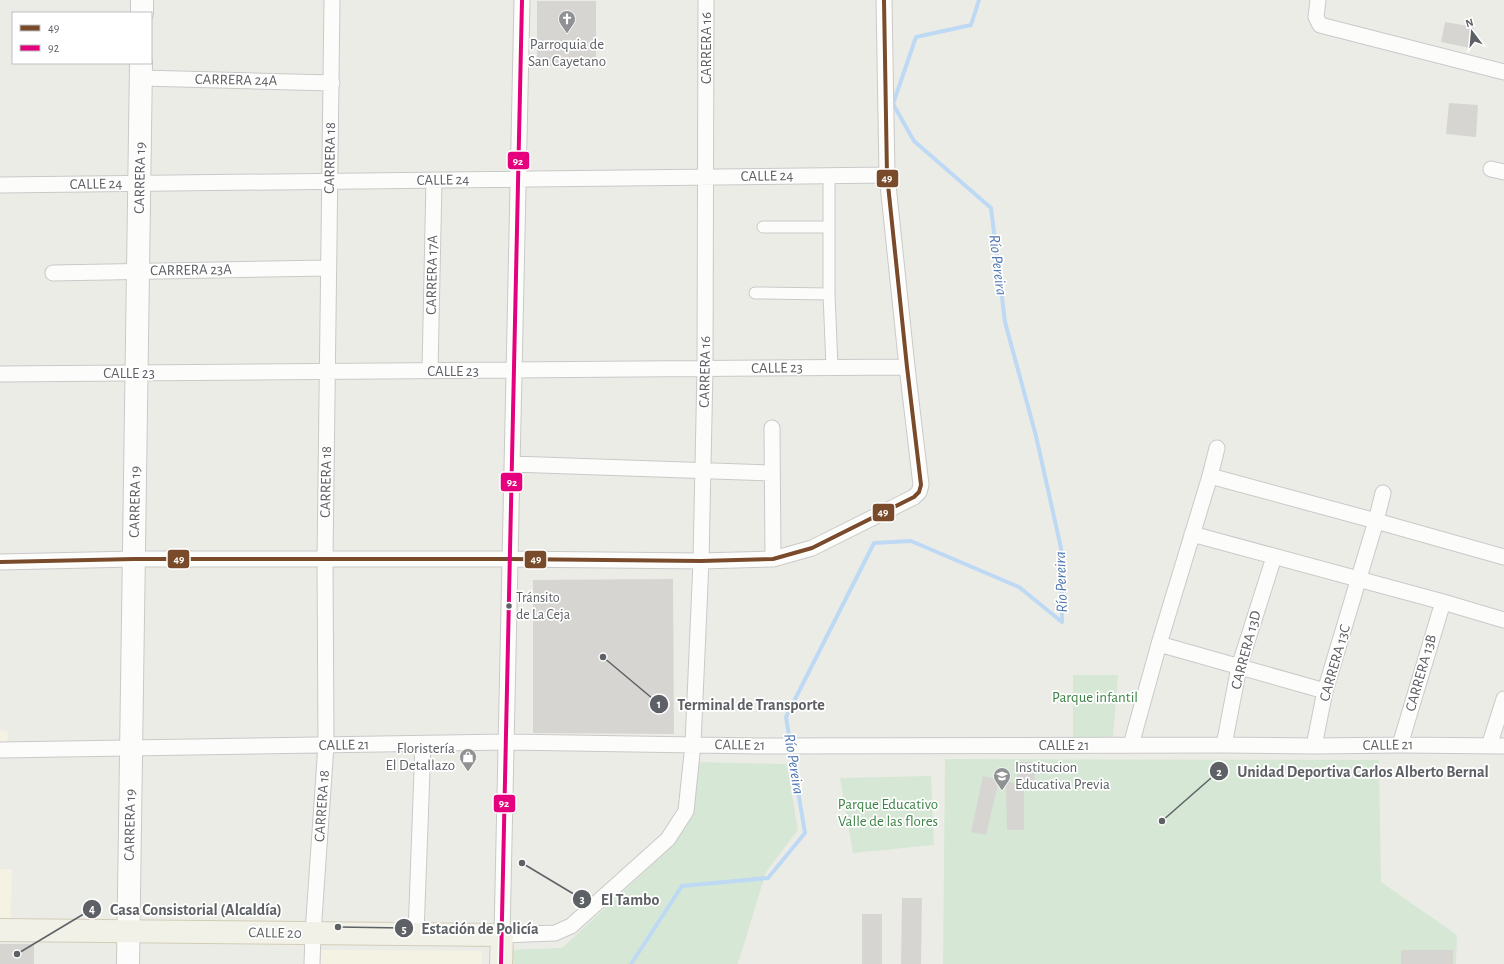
<svg xmlns="http://www.w3.org/2000/svg" width="1504" height="964" font-family="'Alegreya Sans',sans-serif">
<style>
.commercial{fill:#f4f2e2}
.green{fill:#d6e7d5}
.lines{fill:none;stroke-linecap:round;stroke-linejoin:round}
.stream{stroke:#bed9f3;stroke-width:4}
.building{fill:#d6d5d2}
.pedestrian-casing{stroke:#c9c9c9;stroke-width:13}
.minor-casing{stroke:#c9c9c9;stroke-width:17}
.secondary-casing{stroke:#c9c9c9;stroke-width:24}
.primary-casing{stroke:#d2cdb7;stroke-width:24}
.pedestrian{stroke:#fcfcfb;stroke-width:11}
.minor{stroke:#fcfcfb;stroke-width:15}
.secondary{stroke:#fcfcfb;stroke-width:22}
.primary{stroke:#f2f1e8;stroke-width:22}
.bus-1-casing{stroke:#fff;stroke-width:7}
.bus-2-casing{stroke:#fff;stroke-width:7}
.bus-1{stroke:#7a4b2a;stroke-width:4}
.bus-2{stroke:#e5007d;stroke-width:4}
.bus-dot{fill:#5d6064;stroke:#fff;stroke-width:1.5}
.labels{text-anchor:middle;dominant-baseline:central;stroke-width:3.5;stroke-linejoin:round;paint-order:stroke}
.bus-label{font-size:14px;fill:#5d6064;stroke:#fff;text-anchor:start}
.poi-label{font-size:15px;fill:#5d6064;stroke:#fff}
.street-label{font-size:15px;fill:#5d6064;stroke:#fff}
.park-label{font-size:15px;fill:#3d8345;stroke:#fff}
.water-label{font-size:16px;font-style:italic;fill:#4d77b1;stroke:#fff}
.leader{fill:none;stroke:#5d6064;stroke-width:1.5}
.callout-dot{fill:#5d6064;stroke:#fff;stroke-width:1.5}
.mark-label{font-size:12px;text-anchor:middle;font-weight:bold;fill:#fff}
.callout-label{font-size:16px;text-anchor:middle;font-weight:bold;fill:#5d6064;stroke:#fff;stroke-width:3.5;stroke-linejoin:round;paint-order:stroke}
.line-badge{stroke:#fff;stroke-width:1.5}
.badge-label{font-size:11px;text-anchor:middle;font-weight:bold;fill:#fff}
</style>
<rect width="100%" height="100%" fill="#ecece7"/>
<path class="commercial" d="M 0,730 L 8,731 L 7,746 L 0,745 Z
M 0,869 L 12,869 L 10,935 L 0,934 Z
M 321,950 L 482,951 L 482,964 L 321,964 Z"/>
<path class="green" d="M 1073,675 L 1118,675 L 1113,737 L 1073,737 Z
M 945,759 L 1379,760 L 1381,882 L 1457,935 L 1456,964 L 943,964 Z
M 697,762 L 787,764 L 798,830 L 766,872 L 738,964 L 505,964 L 506,950 L 562,948 L 668,850 L 691,813 Z
M 931,776 L 934,845 L 853,853 L 840,778 Z"/>
<g class="lines">
<path class="stream" d="M 790,742 L 786,717 L 874,543 L 911,541 L 1019,587 L 1062,622 L 1061,548 L 1036,436 L 1005,322 L 991,208 L 914,141 L 893,104 L 916,37 L 971,25 L 979,0
M 631,964 L 682,886 L 768,878 L 805,833 L 791,749"/>
</g>
<path class="building" d="M 537,1 L 596,1 L 596,66 L 537,66 Z
M 1445,22 L 1474,27 L 1470,48 L 1441,42 Z
M 1449,103 L 1478,105 L 1476,137 L 1446,134 Z
M 673,579 L 674,734 L 533,733 L 533,580 Z
M 1017,762 L 1035,762 L 1034,790 L 1024,790 L 1024,830 L 1007,830 L 1006,781 L 1017,784 Z
M 983,776 L 999,780 L 986,835 L 971,832 Z
M 902,898 L 922,898 L 921,964 L 901,964 Z
M 862,914 L 882,914 L 882,964 L 862,964 Z
M 0,944 L 34,944 L 34,964 L 0,964 Z
M 1401,950 L 1453,950 L 1453,964 L 1401,964 Z"/>
<g class="lines">
<defs>
<path id="pedestrian" d="M 829,175 L 829,294 L 832,367
M 763,227 L 829,227
M 755,293 L 829,294"/>
<path id="minor" d="M 522,0 L 502,935 L 555,933 L 571,926 L 668,839 L 686,811 L 693,744 L 701,561 L 705,369 L 706,0
M 1318,0 L 1316,17 L 1320,25 L 1504,72
M 141,78 L 332,83
M 1491,169 L 1504,172
M 0,185 L 887,175
M 53,273 L 328,268
M 430,371 L 434,180
M 0,374 L 907,367
M 772,428 L 773,559
M 512,464 L 772,473
M 1210,476 L 1217,448
M 1383,493 L 1376,521 L 1504,557
M 1192,534 L 1443,602 L 1504,620
M 0,562 L 134,559 L 510,559 L 701,561 L 773,559 L 812,548 L 914,497 L 919,492 L 921,485 L 907,367 L 887,175 L 884,0
M 1159,644 L 1325,691
M 1131,745 L 1159,644 L 1210,476 L 1376,521 L 1325,691 L 1314,746
M 1224,745 L 1239,667 L 1274,557
M 1400,745 L 1443,602
M 1489,746 L 1504,699
M 0,750 L 506,742 L 759,746 L 1224,745 L 1314,746 L 1400,745 L 1504,746
M 416,934 L 423,744
M 312,964 L 313,933 L 326,745 L 325,559 L 332,0"/>
<path id="secondary" d="M 142,13 L 142,0
M 128,964 L 141,63"/>
<path id="primary" d="M 0,930 L 502,935 L 501,964"/>
</defs>
<use href="#pedestrian" class="pedestrian-casing"/>
<use href="#minor" class="minor-casing"/>
<use href="#secondary" class="secondary-casing"/>
<use href="#primary" class="primary-casing"/>
<use href="#pedestrian" class="pedestrian"/>
<use href="#minor" class="minor"/>
<use href="#secondary" class="secondary"/>
<use href="#primary" class="primary"/>
<defs>
<path id="bus-1" d="M 0,562 L 134,559 L 510,559 L 701,561 L 773,559 L 812,548 L 914,497 L 919,492 L 921,485 L 907,367 L 887,175 L 884,0"/>
<path id="bus-2" d="M 501,964 L 522,0"/>
</defs>
<use href="#bus-1" class="bus-1-casing"/>
<use href="#bus-2" class="bus-2-casing"/>
<use href="#bus-1" class="bus-1"/>
<use href="#bus-2" class="bus-2"/>
</g>
<defs>
<symbol id="church-pin" viewBox="-11 -11 22 30"><path d="M0 17L-7.5 6A9.5 9.5 0 1 1 7.5 6Z" fill="#8f9192" stroke="#fff"/><path d="M-1.2-6h2.4v3.5h3.3v2.4h-3.3V6h-2.4V-.1h-3.3v-2.4h3.3Z" fill="#fff"/></symbol>
<symbol id="shop-pin" viewBox="-11 -11 22 30"><path d="M0 17L-7.5 6A9.5 9.5 0 1 1 7.5 6Z" fill="#8f9192" stroke="#fff"/><path d="M-5-2.5h2.3a2.7 3.5 0 0 1 5.4 0H5L5.5 6h-11ZM-1.5-2.5h3a1.5 2.3 0 0 0-3 0Z" fill="#fff"/></symbol>
<symbol id="school-pin" viewBox="-11 -11 22 30"><path d="M0 17L-7.5 6A9.5 9.5 0 1 1 7.5 6Z" fill="#8f9192" stroke="#fff"/><path d="M0-5L7-2L0 1L-7-2ZM-4 1L0 2.5L4 1V4Q0 6-4 4Z" fill="#fff"/></symbol>
</defs>
<g fill-rule="evenodd">
<use href="#church-pin" x="557" y="9" width="20" height="27"/>
<use href="#shop-pin" x="458" y="747" width="20" height="27"/>
<use href="#school-pin" x="992" y="766" width="20" height="27"/>
</g>
<circle class="bus-dot" cx="509" cy="606" r="3.5"/>
<g class="labels">
<g class="bus-label">
<text x="516" y="598">Tránsito<tspan x="516" dy="17">de La Ceja</tspan></text>
</g>
<g class="poi-label">
<text x="567" y="44">Parroquia de<tspan x="567" dy="17">San Cayetano</tspan></text>
<text x="455" y="748" text-anchor="end">Floristería<tspan x="455" dy="17">El Detallazo</tspan></text>
<text x="1015" y="767" text-anchor="start">Institucion<tspan x="1015" dy="17">Educativa Previa</tspan></text>
</g>
<g class="street-label">
<text transform="translate(706 48) rotate(-90)">CARRERA 16</text>
<text transform="translate(236 80) rotate(1)">CARRERA 24A</text>
<text transform="translate(330 158) rotate(-89)">CARRERA 18</text>
<text transform="translate(767 176) rotate(-1)">CALLE 24</text>
<text transform="translate(140 178) rotate(-89)">CARRERA 19</text>
<text transform="translate(443 180) rotate(-1)">CALLE 24</text>
<text transform="translate(96 184) rotate(-1)">CALLE 24</text>
<text transform="translate(191 270) rotate(-1)">CARRERA 23A</text>
<text transform="translate(432 275) rotate(-89)">CARRERA 17A</text>
<text transform="translate(777 368) rotate(-1)">CALLE 23</text>
<text x="453" y="371">CALLE 23</text>
<text transform="translate(705 372) rotate(-89)">CARRERA 16</text>
<text x="129" y="373">CALLE 23</text>
<text transform="translate(326 482) rotate(-89)">CARRERA 18</text>
<text transform="translate(135 502) rotate(-89)">CARRERA 19</text>
<text transform="translate(1246 650) rotate(-75)">CARRERA 13D</text>
<text transform="translate(1335 663) rotate(-74)">CARRERA 13C</text>
<text transform="translate(1421 673) rotate(-74)">CARRERA 13B</text>
<text transform="translate(344 745) rotate(-1)">CALLE 21</text>
<text transform="translate(740 745) rotate(1)">CALLE 21</text>
<text x="1064" y="745">CALLE 21</text>
<text transform="translate(1388 745) rotate(-1)">CALLE 21</text>
<text transform="translate(322 806) rotate(-86)">CARRERA 18</text>
<text transform="translate(130 825) rotate(-89)">CARRERA 19</text>
<text transform="translate(275 933) rotate(1)">CALLE 20</text>
</g>
<g class="park-label">
<text x="1095" y="697">Parque infantil</text>
<text x="888" y="804">Parque Educativo<tspan x="888" dy="17">Valle de las flores</tspan></text>
</g>
<g class="water-label">
<text transform="translate(998 265) rotate(83)">Río Pereira</text>
<text transform="translate(1061 582) rotate(-92)">Río Pereira</text>
<text transform="translate(794 764) rotate(81)">Río Pereira</text>
</g>
</g>
<path class="leader" d="M603 657L659 704M1162 821L1219 771M522 863L582 899M17 954L92 909M338 927L404 928"/>
<g class="callout-dot">
<circle cx="603" cy="657" r="4"/>
<circle cx="1162" cy="821" r="4"/>
<circle cx="522" cy="863" r="4"/>
<circle cx="17" cy="954" r="4"/>
<circle cx="338" cy="927" r="4"/>
<circle cx="659" cy="704" r="10"/>
<circle cx="1219" cy="771" r="10"/>
<circle cx="582" cy="899" r="10"/>
<circle cx="92" cy="909" r="10"/>
<circle cx="404" cy="928" r="10"/>
</g>
<g class="mark-label">
<text x="659" y="708">1</text>
<text x="1219" y="776">2</text>
<text x="582" y="903">3</text>
<text x="92" y="913">4</text>
<text x="404" y="933">5</text>
</g>
<g class="callout-label">
<text x="751" y="710">Terminal de Transporte</text>
<text x="1363" y="777">Unidad Deportiva Carlos Alberto Bernal</text>
<text x="630" y="905">El Tambo</text>
<text x="196" y="915">Casa Consistorial (Alcaldía)</text>
<text x="480" y="934">Estación de Policía</text>
</g>
<g class="line-badge">
<rect x="507" y="151" width="23" height="19" rx="4" fill="#e5007d"/>
<rect x="876" y="169" width="23" height="19" rx="4" fill="#7a4b2a"/>
<rect x="500" y="472" width="23" height="20" rx="4" fill="#e5007d"/>
<rect x="872" y="503" width="23" height="19" rx="4" fill="#7a4b2a"/>
<rect x="167" y="549" width="23" height="20" rx="4" fill="#7a4b2a"/>
<rect x="524" y="550" width="23" height="19" rx="4" fill="#7a4b2a"/>
<rect x="493" y="794" width="23" height="19" rx="4" fill="#e5007d"/>
</g>
<g class="badge-label">
<text x="518" y="165">92</text>
<text x="887" y="182">49</text>
<text x="512" y="486">92</text>
<text x="883" y="516">49</text>
<text x="179" y="563">49</text>
<text x="536" y="563">49</text>
<text x="504" y="807">92</text>
</g>
<rect x="12" y="12" width="140" height="52" fill="#ffffff" stroke="#bebfc1"/>
<rect x="20" y="25" width="20" height="6" fill="#7a4b2a" stroke="#bebfc1"/>
<text x="48" y="32" font-size="12" fill="#5d6064">49</text>
<rect x="20" y="45" width="20" height="6" fill="#e5007d" stroke="#bebfc1"/>
<text x="48" y="52" font-size="12" fill="#5d6064">92</text>
<g transform="translate(1472 32) rotate(344)" stroke="#ffffff" stroke-width="3" paint-order="stroke">
<path d="M0-3L7 15L0 10L-7 15Z" fill="#5d6064"/>
<text y="-6" font-size="11" font-weight="bold" text-anchor="middle" fill="#5d6064">N</text>
</g>
</svg>
